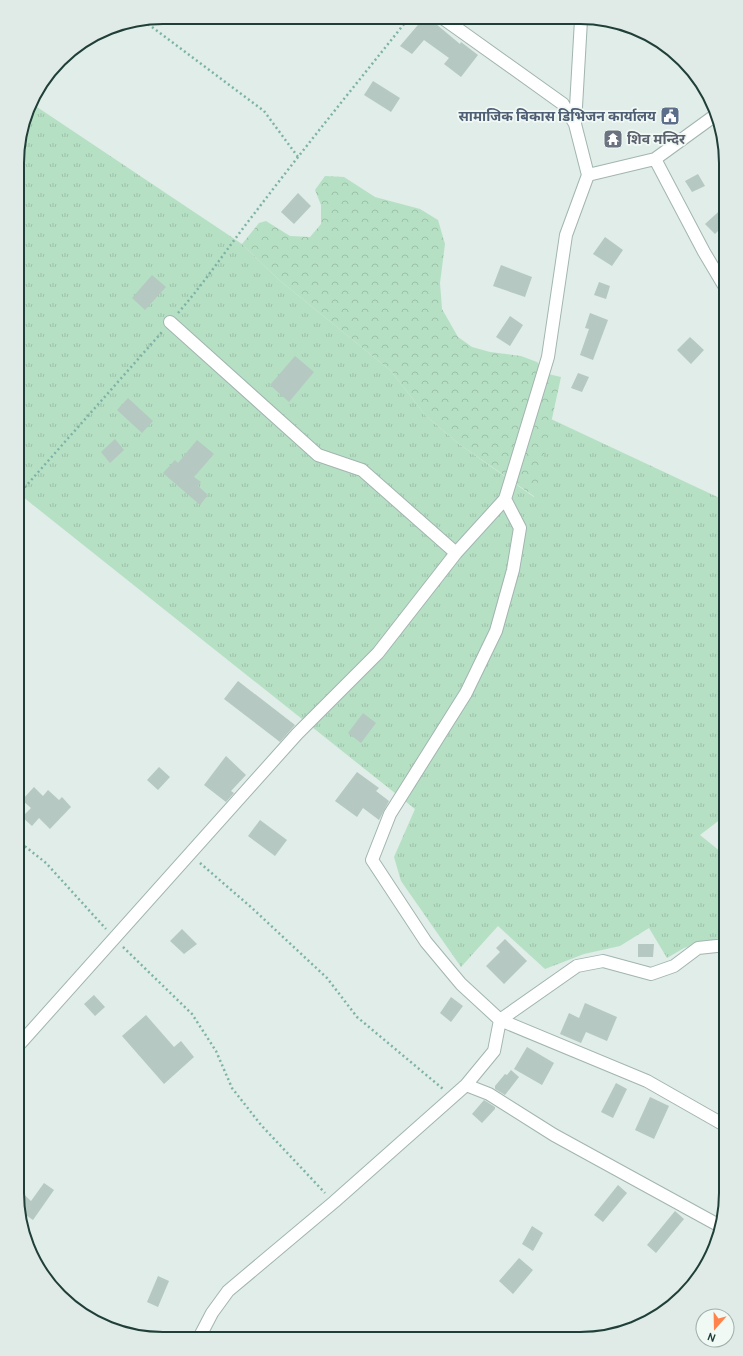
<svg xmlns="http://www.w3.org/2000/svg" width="743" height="1356" font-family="Cabin,'Noto Sans Devanagari',sans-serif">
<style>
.grass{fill:url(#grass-tufts)}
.forest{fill:url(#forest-crowns)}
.building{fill:#b5c8c1}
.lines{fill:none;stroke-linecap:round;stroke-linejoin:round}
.minor-casing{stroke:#a2b5b0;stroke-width:14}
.path{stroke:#7db3a6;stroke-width:2.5;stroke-dasharray:2 3;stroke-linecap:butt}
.minor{stroke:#fff;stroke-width:12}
.labels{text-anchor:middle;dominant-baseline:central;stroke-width:3.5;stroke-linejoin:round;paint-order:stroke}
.service-label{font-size:14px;font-weight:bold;fill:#4e5e75;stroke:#f1f9f5;text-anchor:end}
.worship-label{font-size:14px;font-weight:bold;fill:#5b616d;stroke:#f1f9f5;text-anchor:start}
.rim{fill:none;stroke:#1f3f38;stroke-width:2}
</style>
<defs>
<pattern id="grass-tufts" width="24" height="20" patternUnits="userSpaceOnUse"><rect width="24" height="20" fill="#b6e0c4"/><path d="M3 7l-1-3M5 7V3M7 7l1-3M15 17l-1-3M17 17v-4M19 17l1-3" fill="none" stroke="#9cc1a9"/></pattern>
<pattern id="forest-crowns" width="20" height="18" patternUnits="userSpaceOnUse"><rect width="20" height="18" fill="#b6e0c4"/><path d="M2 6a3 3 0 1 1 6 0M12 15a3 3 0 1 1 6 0" fill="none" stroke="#9cc1a9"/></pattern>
</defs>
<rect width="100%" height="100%" fill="#e0ede8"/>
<path class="grass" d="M 31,103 L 242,244 L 278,279 L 391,371 L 426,416 L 459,444 L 534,497 L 551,419 L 726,501 L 726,815 L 700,835 L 726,856 L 726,936 L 684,948 L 667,958 L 649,928 L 620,946 L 584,954 L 545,969 L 498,926 L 461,967 L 401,881 L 394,857 L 415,809 L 18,493 L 18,144 Z"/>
<path class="forest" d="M 325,176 L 344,177 L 375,197 L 420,209 L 438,220 L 445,244 L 440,283 L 442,309 L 458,337 L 472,347 L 490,352 L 521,356 L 537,362 L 548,374 L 561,377 L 535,497 L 459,444 L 426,416 L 391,371 L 278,279 L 242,244 L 259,223 L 266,221 L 290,236 L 310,237 L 321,224 L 321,205 L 315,190 Z"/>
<path class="building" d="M 423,19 L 430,19 L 460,44 L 461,42 L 478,55 L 461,77 L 444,64 L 449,58 L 424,40 L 412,54 L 400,46 Z
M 373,81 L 400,98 L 391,112 L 364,95 Z
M 698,174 L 705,186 L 692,192 L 685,181 Z
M 298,193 L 311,206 L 294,224 L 281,212 Z
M 726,205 L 726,241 L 718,231 L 715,234 L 705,224 Z
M 605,237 L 623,250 L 612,266 L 593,254 Z
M 501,265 L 532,277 L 525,297 L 493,286 Z
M 152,275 L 166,287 L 145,310 L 132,298 Z
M 599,282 L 610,286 L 606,299 L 594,295 Z
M 590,313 L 608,320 L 593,360 L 580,355 L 589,329 L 585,328 Z
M 510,316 L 523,325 L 510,346 L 496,337 Z
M 690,337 L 704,350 L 691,364 L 677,350 Z
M 295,356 L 314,372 L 289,402 L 270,385 Z
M 578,373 L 589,377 L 582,392 L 571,388 Z
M 128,398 L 153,421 L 142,433 L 117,410 Z
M 115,439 L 124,450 L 110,463 L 101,452 Z
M 197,440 L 214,454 L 194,477 L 201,482 L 198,486 L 208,495 L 200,505 L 163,473 L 175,460 L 178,463 Z
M 238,681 L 295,725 L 280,742 L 224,699 Z
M 363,713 L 376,723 L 361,743 L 348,733 Z
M 226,756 L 246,775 L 231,791 L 234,793 L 226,802 L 204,785 Z
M 159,767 L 170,777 L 158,790 L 147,780 Z
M 357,772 L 379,788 L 376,791 L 389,801 L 379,820 L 363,808 L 357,817 L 335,801 Z
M 34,787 L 43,796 L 48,790 L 59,800 L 62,797 L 71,807 L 50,829 L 39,818 L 32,826 L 22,817 L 31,808 L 22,800 Z
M 260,820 L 287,840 L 275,856 L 248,836 Z
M 182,929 L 197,944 L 184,954 L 170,941 Z
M 505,939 L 527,961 L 504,984 L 486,966 L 500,952 L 496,948 Z
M 638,944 L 654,944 L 653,957 L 638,957 Z
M 94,995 L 105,1007 L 95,1016 L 84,1004 Z
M 451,997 L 463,1006 L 451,1022 L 440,1013 Z
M 585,1003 L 617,1017 L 607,1041 L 586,1032 L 581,1043 L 560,1034 L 569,1013 L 579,1018 Z
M 146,1015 L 174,1047 L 181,1041 L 194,1057 L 164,1084 L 122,1036 Z
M 527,1047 L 554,1063 L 542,1085 L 514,1069 Z
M 511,1070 L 519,1077 L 505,1095 L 495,1089 L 495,1086 L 505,1074 L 507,1075 Z
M 616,1083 L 627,1089 L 613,1118 L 601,1112 Z
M 650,1097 L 669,1106 L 654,1139 L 635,1130 Z
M 484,1100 L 495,1107 L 495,1109 L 482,1123 L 472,1114 Z
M 44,1183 L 54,1190 L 33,1220 L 20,1211 L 17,1188 L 31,1201 Z
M 618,1185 L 627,1193 L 603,1222 L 594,1215 Z
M 675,1211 L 684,1219 L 656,1253 L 647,1245 Z
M 532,1226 L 543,1233 L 533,1251 L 522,1244 Z
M 519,1258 L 533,1270 L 513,1294 L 499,1281 Z
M 158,1276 L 169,1281 L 158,1307 L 147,1302 Z"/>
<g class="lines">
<defs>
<path id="minor" d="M 444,19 L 563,104 L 575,124
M 655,159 L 704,252 L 726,289
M 588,175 L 655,159 L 717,114
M 170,322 L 318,455 L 362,470 L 456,553
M 505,499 L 520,528 L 513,570 L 496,631 L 466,693 L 390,814 L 372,860 L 426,942 L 461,984 L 500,1020 L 647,1081 L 726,1126
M 17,1047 L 297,734 L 378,653 L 456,553 L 505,499 L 548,357 L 566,235 L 588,175 L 575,124 L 581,20
M 466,1085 L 489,1094 L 554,1135 L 720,1226
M 199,1338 L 212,1313 L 228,1291 L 334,1202 L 466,1085 L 494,1051 L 500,1020 L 577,966 L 603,961 L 651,974 L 674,966 L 698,948 L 726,945"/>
</defs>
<use href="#minor" class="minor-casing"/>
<path class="path" d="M 144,21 L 264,111 L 298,157
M 178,313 C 206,281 228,247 254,214 C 304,148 357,83 408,19
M 18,495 L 162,332
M 17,840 L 46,863 L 106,929
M 200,863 L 252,908 L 327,978 L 357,1017 L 443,1089
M 123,947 L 192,1014 L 216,1051 L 232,1088 L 261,1125 L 325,1193"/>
<use href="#minor" class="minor"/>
</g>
<defs>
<symbol id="civic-square" viewBox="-11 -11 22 22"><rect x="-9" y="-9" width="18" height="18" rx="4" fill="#5c6f8a" stroke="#f1f9f5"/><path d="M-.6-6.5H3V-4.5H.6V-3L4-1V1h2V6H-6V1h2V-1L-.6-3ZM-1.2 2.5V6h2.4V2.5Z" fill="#fff"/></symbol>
<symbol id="temple-square" viewBox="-11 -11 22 22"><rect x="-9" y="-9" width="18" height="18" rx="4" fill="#6b7280" stroke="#f1f9f5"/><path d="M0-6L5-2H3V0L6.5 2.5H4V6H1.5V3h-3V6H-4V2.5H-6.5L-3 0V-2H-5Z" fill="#fff"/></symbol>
</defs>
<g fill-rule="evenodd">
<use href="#civic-square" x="659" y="105" width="22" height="22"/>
<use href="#temple-square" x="602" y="128" width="22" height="22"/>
</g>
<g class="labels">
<g class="service-label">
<text x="656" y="116">सामाजिक बिकास डिभिजन कार्यालय</text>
</g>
<g class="worship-label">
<text x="627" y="139">शिव मन्दिर</text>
</g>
</g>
<path d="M0 0H743V1356H0ZM163 24H580A139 139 0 0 1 719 163V1193A139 139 0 0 1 580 1332H163A139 139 0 0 1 24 1193V163A139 139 0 0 1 163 24Z" fill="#e0eae6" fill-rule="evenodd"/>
<path class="rim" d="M163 24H580A139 139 0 0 1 719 163V1193A139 139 0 0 1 580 1332H163A139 139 0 0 1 24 1193V163A139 139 0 0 1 163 24Z"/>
<g transform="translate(715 1328) rotate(200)"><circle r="19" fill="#f1f9f5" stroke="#9dafa9"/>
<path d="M0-3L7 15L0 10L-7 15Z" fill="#ff834b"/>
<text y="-6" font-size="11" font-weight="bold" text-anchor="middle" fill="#1f3f38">N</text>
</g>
</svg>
